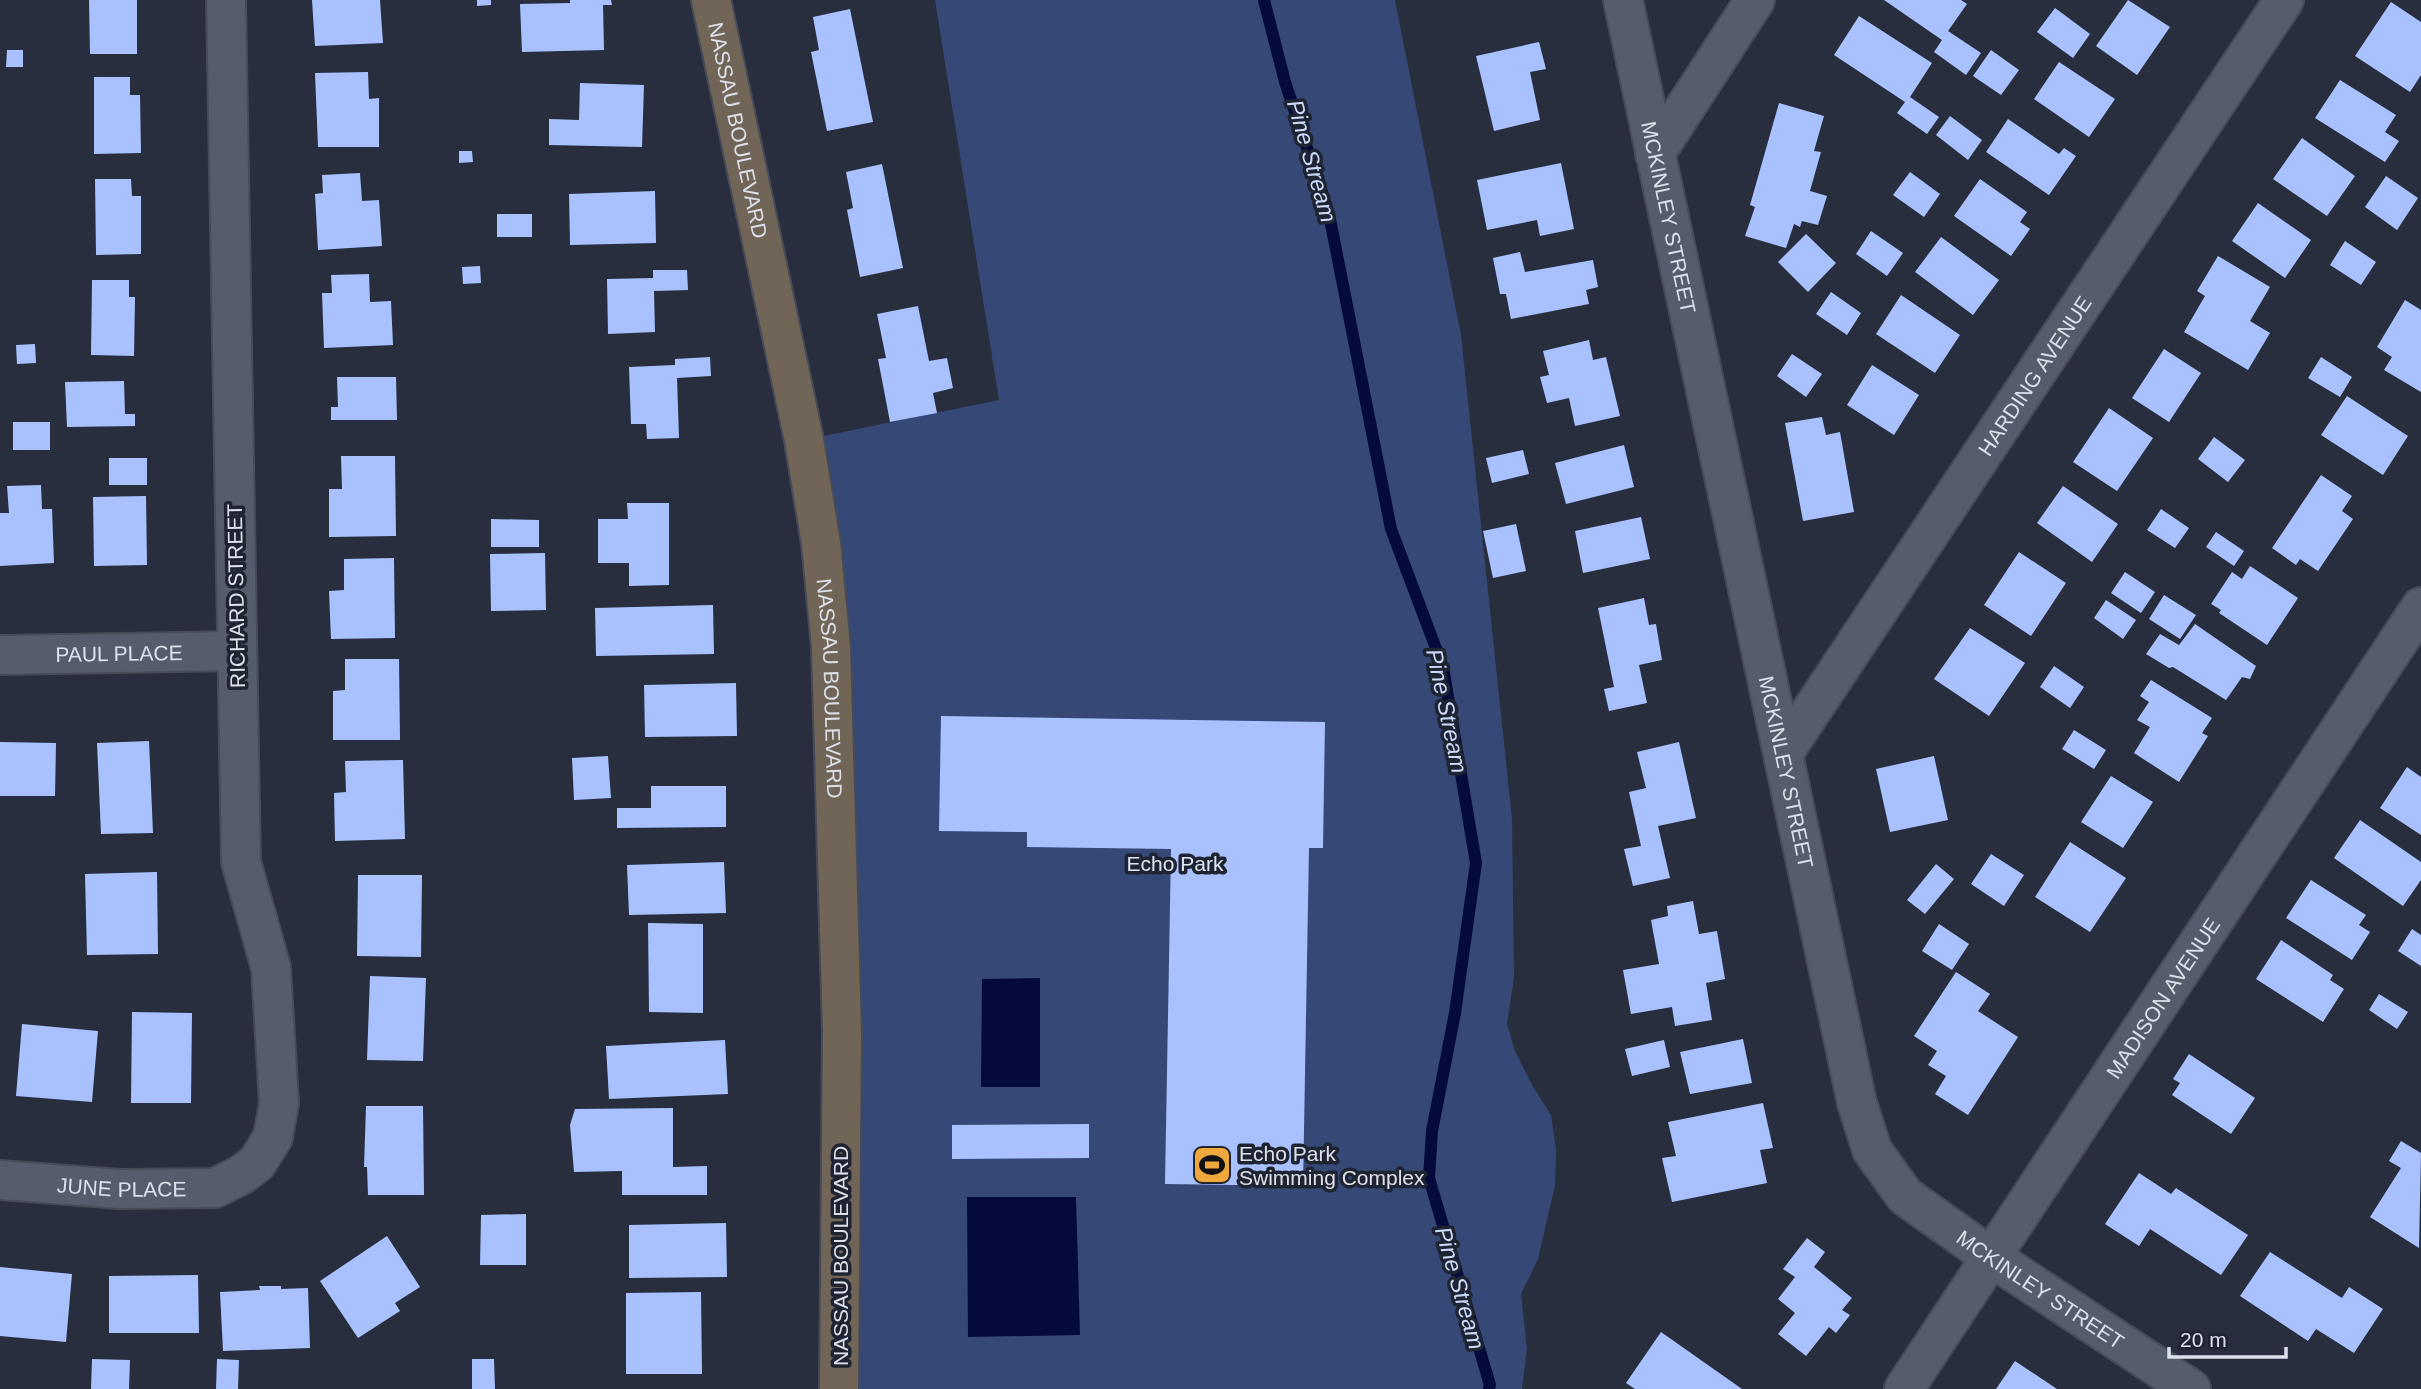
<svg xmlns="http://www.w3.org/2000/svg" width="2421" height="1389" font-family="Arial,sans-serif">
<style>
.green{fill:#364876}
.water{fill:#040b3a}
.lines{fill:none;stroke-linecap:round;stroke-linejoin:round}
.stream{stroke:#040b3a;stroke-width:12}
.building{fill:#a9c2ff}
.street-casing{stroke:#464b57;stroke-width:42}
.secondary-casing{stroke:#464b57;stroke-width:42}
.street{stroke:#555c6c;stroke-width:38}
.secondary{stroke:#706557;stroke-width:38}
.labels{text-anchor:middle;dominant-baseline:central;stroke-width:7;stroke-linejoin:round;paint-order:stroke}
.street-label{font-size:21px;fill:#dce0ea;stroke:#1f2432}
.park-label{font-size:21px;fill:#dde4f5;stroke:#1f2432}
.poi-label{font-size:21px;fill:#dce0ea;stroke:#1f2432;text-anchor:start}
.water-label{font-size:23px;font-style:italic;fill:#cbd9fa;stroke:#1f2432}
</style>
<rect width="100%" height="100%" fill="#282e3d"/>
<path class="green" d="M 935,0 L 1395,0 L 1461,335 L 1512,819 L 1514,978 L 1507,1024 L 1515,1051 L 1532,1085 L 1551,1115 L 1556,1149 L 1555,1185 L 1538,1259 L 1521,1294 L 1527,1349 L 1522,1389 L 839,1389 L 841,1351 L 804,440 L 999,400 Z"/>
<path class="water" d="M 1040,978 L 1040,1087 L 981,1087 L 982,979 Z
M 967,1197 L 1076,1197 L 1080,1335 L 968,1337 Z"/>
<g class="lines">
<path class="stream" d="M 1264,0 L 1285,82 L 1329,214 L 1391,529 L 1443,667 L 1476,863 L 1455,1013 L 1432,1131 L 1429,1178 L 1490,1385 L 1489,1389"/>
</g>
<path class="building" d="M 89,0 L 137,0 L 137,54 L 90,54 Z
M 312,0 L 380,0 L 383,43 L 315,46 Z
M 477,0 L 491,0 L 491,5 L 477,6 Z
M 570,0 L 611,0 L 612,5 L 603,5 L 604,50 L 522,52 L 520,4 L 570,3 Z
M 1884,0 L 1961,0 L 1967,4 L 1948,31 L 1981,53 L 1966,75 L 1934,52 L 1942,40 Z
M 2128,0 L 2170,27 L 2137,75 L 2096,46 Z
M 2391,2 L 2421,22 L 2421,75 L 2410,92 L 2355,56 Z
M 2055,8 L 2090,34 L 2073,58 L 2037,32 Z
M 850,9 L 873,122 L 827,131 L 811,52 L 819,50 L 813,17 Z
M 1859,16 L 1932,63 L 1910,97 L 1939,117 L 1927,134 L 1897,113 L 1905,102 L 1834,55 Z
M 1539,42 L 1546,69 L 1530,72 L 1540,120 L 1494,131 L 1476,56 Z
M 7,50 L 23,50 L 23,67 L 6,67 Z
M 1991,50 L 2019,70 L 2001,95 L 1973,76 Z
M 2059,62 L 2115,99 L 2089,137 L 2034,99 Z
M 368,72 L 369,99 L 379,98 L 379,147 L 318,147 L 315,73 Z
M 94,77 L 130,77 L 130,95 L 140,95 L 141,153 L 94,154 Z
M 2340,80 L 2396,115 L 2385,132 L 2399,141 L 2385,162 L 2315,118 Z
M 580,83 L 644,85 L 642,147 L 549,145 L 549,119 L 579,120 Z
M 1779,103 L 1824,116 L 1814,151 L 1821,152 L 1810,191 L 1827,196 L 1818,225 L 1802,221 L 1800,227 L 1794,224 L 1786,248 L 1745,236 L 1755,207 L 1750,205 Z
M 1950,116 L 1982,140 L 1968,160 L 1936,135 Z
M 2008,119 L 2059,154 L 2064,148 L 2076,156 L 2049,195 L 1986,152 Z
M 2302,138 L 2355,176 L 2327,216 L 2273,179 Z
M 459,151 L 472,151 L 473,162 L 459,163 Z
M 1561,163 L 1574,229 L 1540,236 L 1537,220 L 1487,230 L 1477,180 Z
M 882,164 L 903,268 L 860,277 L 847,210 L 853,208 L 846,172 Z
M 1910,172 L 1940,194 L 1924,217 L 1893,195 Z
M 360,173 L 362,201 L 379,200 L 382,246 L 318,250 L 315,194 L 323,193 L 322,175 Z
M 2386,176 L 2418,198 L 2397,230 L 2365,207 Z
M 95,179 L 131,179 L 132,196 L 141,196 L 141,254 L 96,255 Z
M 1980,179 L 2027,212 L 2020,222 L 2030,229 L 2011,256 L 1954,216 Z
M 655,191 L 656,243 L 570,245 L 569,194 Z
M 2258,203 L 2311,240 L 2285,278 L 2232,241 Z
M 497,214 L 532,214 L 532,237 L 497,237 Z
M 1871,231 L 1903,253 L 1887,276 L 1856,254 Z
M 1806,234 L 1836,263 L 1808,292 L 1778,262 Z
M 1941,237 L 1999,280 L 1973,315 L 1915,272 Z
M 2345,241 L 2376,262 L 2361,285 L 2330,265 Z
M 1520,252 L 1525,272 L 1593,260 L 1598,287 L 1586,290 L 1589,304 L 1511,319 L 1506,294 L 1500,294 L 1493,258 Z
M 2218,256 L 2270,287 L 2250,321 L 2270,333 L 2248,370 L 2184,332 L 2205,296 L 2197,291 Z
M 480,266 L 481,283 L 463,284 L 462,267 Z
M 653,270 L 687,270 L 688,290 L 654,291 L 655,332 L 608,334 L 607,279 L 653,278 Z
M 369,274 L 370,302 L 391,301 L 393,345 L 324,348 L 322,293 L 332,293 L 331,275 Z
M 92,280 L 129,280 L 129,297 L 135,297 L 134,356 L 91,355 Z
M 1831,292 L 1861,313 L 1847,335 L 1816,314 Z
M 1901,295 L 1960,335 L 1935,373 L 1876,334 Z
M 2405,300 L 2421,310 L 2421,392 L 2384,370 L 2392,357 L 2377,347 Z
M 918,306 L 929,361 L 947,358 L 953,388 L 933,393 L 937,413 L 890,422 L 878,359 L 886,358 L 877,314 Z
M 1589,340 L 1593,360 L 1606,357 L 1620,416 L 1575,426 L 1569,398 L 1547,403 L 1540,377 L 1549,375 L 1543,351 Z
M 35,344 L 36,363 L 17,364 L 16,345 Z
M 2164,349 L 2201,373 L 2169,422 L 2132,398 Z
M 1792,354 L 1822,374 L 1806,397 L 1777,376 Z
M 710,357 L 711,376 L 677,378 L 679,438 L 647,439 L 646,424 L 631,424 L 629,367 L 675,365 L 675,359 Z
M 2321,357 L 2352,377 L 2340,397 L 2308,378 Z
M 1872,365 L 1919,395 L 1894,435 L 1847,405 Z
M 337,377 L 396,377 L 397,420 L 331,420 L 331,407 L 338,407 Z
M 124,381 L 125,414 L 135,414 L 135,426 L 67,427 L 65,382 Z
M 2347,396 L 2408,436 L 2383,475 L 2321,435 Z
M 2109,408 L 2153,438 L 2117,491 L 2073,462 Z
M 1822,417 L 1826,435 L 1840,432 L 1854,512 L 1803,521 L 1785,423 Z
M 13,422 L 50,422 L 50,450 L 13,450 Z
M 2214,437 L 2245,460 L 2228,482 L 2198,459 Z
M 1624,445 L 1634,487 L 1566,504 L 1555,463 Z
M 1523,450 L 1529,474 L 1492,483 L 1486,458 Z
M 341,456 L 395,456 L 396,536 L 329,537 L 329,489 L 342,489 Z
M 109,458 L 147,458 L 147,485 L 109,485 Z
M 2321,475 L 2352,496 L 2342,511 L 2353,519 L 2318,571 L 2300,559 L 2296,565 L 2272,548 Z
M 41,485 L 42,509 L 52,509 L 54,563 L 0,566 L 0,513 L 9,513 L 7,486 Z
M 2063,486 L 2118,524 L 2092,562 L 2037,523 Z
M 146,496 L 147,565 L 94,566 L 93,497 Z
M 627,503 L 669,503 L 669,585 L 629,586 L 629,563 L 598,563 L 598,519 L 628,519 Z
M 2161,509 L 2189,528 L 2175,548 L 2147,530 Z
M 1641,517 L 1650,559 L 1583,573 L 1575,531 Z
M 491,519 L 539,520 L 539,547 L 491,547 Z
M 1516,524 L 1526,571 L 1493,578 L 1483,531 Z
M 2216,532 L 2244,551 L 2234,566 L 2206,547 Z
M 2019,552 L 2066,583 L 2031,636 L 1984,605 Z
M 545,553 L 546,610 L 491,611 L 490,554 Z
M 394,558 L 395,638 L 331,639 L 329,591 L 344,590 L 344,559 Z
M 2250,566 L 2298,598 L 2267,645 L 2219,613 L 2221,610 L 2211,604 L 2232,572 L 2242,579 Z
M 2125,572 L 2155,592 L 2141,613 L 2111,593 Z
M 2164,595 L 2196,615 L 2180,639 L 2149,619 Z
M 1644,598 L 1649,625 L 1656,624 L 1662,660 L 1639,665 L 1647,703 L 1609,711 L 1604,689 L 1614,687 L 1598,608 Z
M 2106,600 L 2136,620 L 2123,639 L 2094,618 Z
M 713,605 L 714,654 L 596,656 L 595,608 Z
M 2195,624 L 2256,666 L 2250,679 L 2242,677 L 2226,700 L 2173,667 L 2169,668 L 2146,654 L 2160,634 L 2179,645 Z
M 1970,628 L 2025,663 L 1989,716 L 1934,679 Z
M 345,659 L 399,659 L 400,740 L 333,740 L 333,691 L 345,690 Z
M 2054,666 L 2084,687 L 2070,708 L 2040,687 Z
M 2151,680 L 2212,718 L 2202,733 L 2208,736 L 2179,782 L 2134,753 L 2150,727 L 2137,720 L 2149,702 L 2140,696 Z
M 736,683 L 737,736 L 645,737 L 644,685 Z
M 941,716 L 1325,722 L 1323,848 L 1309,848 L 1303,1186 L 1165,1184 L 1171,849 L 1027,847 L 1027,832 L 939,831 Z
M 2074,730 L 2106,750 L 2094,769 L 2062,749 Z
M 149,741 L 153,833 L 101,834 L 97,743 Z
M 0,742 L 56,743 L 55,796 L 0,796 Z
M 1679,742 L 1696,818 L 1658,826 L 1670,878 L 1633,886 L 1624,849 L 1641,846 L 1629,792 L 1646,788 L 1637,752 Z
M 608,756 L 611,798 L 574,800 L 572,758 Z
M 1934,756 L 1948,820 L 1890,832 L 1876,769 Z
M 403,760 L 405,839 L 335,841 L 334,793 L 346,792 L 345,761 Z
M 2407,767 L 2421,777 L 2421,835 L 2380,808 Z
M 2111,776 L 2153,802 L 2123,848 L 2081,822 Z
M 651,786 L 726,786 L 726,827 L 617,828 L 617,808 L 651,808 Z
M 2360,820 L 2421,862 L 2421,880 L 2403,906 L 2334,858 Z
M 2070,842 L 2126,878 L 2090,932 L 2035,897 Z
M 1991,854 L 2024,875 L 2004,906 L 1971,884 Z
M 724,862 L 726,913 L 629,915 L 627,865 Z
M 1936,864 L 1954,879 L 1925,914 L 1907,900 Z
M 157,872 L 158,954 L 87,955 L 85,874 Z
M 358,875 L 422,875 L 421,957 L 357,956 Z
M 2311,880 L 2366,915 L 2359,925 L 2370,932 L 2352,960 L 2286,918 Z
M 1693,901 L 1699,934 L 1717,931 L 1725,979 L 1706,983 L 1712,1020 L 1675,1026 L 1672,1007 L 1631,1014 L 1623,970 L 1659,964 L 1651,920 L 1668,916 L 1667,906 Z
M 648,923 L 703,924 L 703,1013 L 649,1012 Z
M 1939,924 L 1969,944 L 1952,970 L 1922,951 Z
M 2412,929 L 2421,935 L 2421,966 L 2398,951 Z
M 2281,940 L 2333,975 L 2330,980 L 2344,989 L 2323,1022 L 2256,979 Z
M 1956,972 L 1990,994 L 1978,1011 L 2018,1037 L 1968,1115 L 1935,1094 L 1946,1076 L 1928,1065 L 1937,1051 L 1914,1036 Z
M 370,976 L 426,978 L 423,1061 L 367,1060 Z
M 2379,994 L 2408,1012 L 2397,1029 L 2369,1010 Z
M 132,1012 L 192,1013 L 191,1103 L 131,1103 Z
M 22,1024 L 98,1031 L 92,1102 L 16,1096 Z
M 1743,1039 L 1752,1083 L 1690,1094 L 1680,1052 Z
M 725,1040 L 728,1094 L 609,1099 L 606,1046 Z
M 1664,1040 L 1670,1067 L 1632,1076 L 1625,1049 Z
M 2189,1054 L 2255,1098 L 2231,1134 L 2172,1095 L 2180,1083 L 2173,1079 Z
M 1763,1103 L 1773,1148 L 1760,1150 L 1767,1183 L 1672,1202 L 1662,1158 L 1676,1156 L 1668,1122 Z
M 366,1106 L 423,1106 L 424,1195 L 368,1195 L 367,1167 L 364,1167 Z
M 673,1108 L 673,1167 L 707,1166 L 707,1195 L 622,1195 L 622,1171 L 574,1172 L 570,1125 L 575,1109 Z
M 1089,1124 L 1089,1158 L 952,1159 L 952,1125 Z
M 2401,1141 L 2421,1153 L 2419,1248 L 2370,1217 L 2401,1168 L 2389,1161 Z
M 2139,1173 L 2171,1194 L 2176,1188 L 2248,1235 L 2221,1275 L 2150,1229 L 2139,1246 L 2105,1224 Z
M 526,1214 L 526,1265 L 480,1265 L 481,1215 Z
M 726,1223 L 727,1277 L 629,1278 L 629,1225 Z
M 387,1236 L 420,1287 L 395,1303 L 400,1311 L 358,1338 L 320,1281 Z
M 1807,1238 L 1825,1252 L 1814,1267 L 1852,1298 L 1842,1310 L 1850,1315 L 1836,1333 L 1829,1327 L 1806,1356 L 1778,1334 L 1795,1313 L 1778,1299 L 1795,1277 L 1783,1269 Z
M 2270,1252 L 2342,1298 L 2349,1287 L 2383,1309 L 2354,1353 L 2316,1329 L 2308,1341 L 2240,1296 Z
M 0,1267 L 72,1274 L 66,1342 L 0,1336 Z
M 198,1275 L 199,1333 L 109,1333 L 109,1276 Z
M 259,1286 L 281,1286 L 281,1289 L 308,1288 L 310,1348 L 223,1351 L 220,1292 L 260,1290 Z
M 701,1292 L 702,1374 L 626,1374 L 626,1293 Z
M 1661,1332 L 1742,1389 L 1635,1389 L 1626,1383 Z
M 92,1359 L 130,1360 L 129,1389 L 91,1389 Z
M 217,1359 L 239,1360 L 238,1389 L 216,1389 Z
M 472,1359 L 494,1359 L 495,1389 L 472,1389 Z
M 2015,1361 L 2057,1389 L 1996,1389 Z"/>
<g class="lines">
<defs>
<g id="street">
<path id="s1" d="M 1623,0 L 1857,1103 L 1872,1150 L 1905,1196 L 1991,1257 L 2191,1389"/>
<path d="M 1655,154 L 1755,0"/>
<path id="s2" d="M 0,655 L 236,651"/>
<path id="s3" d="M 1784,752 L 2284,0"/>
<path id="s4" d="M 0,1180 L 120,1189 L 215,1188 L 241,1175 L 257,1163 L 273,1137 L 279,1103 L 271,968 L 241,862 L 226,0"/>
<path id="s5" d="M 1904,1389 L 2421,607"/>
</g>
<g id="secondary">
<path id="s6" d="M 711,0 L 804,440 L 821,543 L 831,647 L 842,1032 L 839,1389"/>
</g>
</defs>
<use href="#street" class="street-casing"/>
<use href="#secondary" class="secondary-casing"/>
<use href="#street" class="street"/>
<use href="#secondary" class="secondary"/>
</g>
<defs>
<symbol id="stadium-square" viewBox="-11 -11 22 22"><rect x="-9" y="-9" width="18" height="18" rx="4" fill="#eea83c" stroke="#1f2432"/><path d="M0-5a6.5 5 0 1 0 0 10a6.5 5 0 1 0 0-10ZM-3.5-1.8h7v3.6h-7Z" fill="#111"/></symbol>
</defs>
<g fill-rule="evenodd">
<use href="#stadium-square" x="1190" y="1143" width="44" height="44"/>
</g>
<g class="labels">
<g class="street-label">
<text stroke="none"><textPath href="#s6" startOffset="133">NASSAU BOULEVARD</textPath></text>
<text stroke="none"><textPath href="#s1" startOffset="222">MCKINLEY STREET</textPath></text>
<text stroke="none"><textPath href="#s3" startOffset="452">HARDING AVENUE</textPath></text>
<text transform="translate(236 596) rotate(-91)">RICHARD STREET</text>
<text stroke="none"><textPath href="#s2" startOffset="119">PAUL PLACE</textPath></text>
<text stroke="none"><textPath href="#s6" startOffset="700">NASSAU BOULEVARD</textPath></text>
<text stroke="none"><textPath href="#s1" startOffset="789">MCKINLEY STREET</textPath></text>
<text stroke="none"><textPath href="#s5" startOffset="469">MADISON AVENUE</textPath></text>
<text stroke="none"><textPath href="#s4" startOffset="122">JUNE PLACE</textPath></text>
<text transform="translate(840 1256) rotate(-90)">NASSAU BOULEVARD</text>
<text stroke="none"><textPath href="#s1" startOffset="1398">MCKINLEY STREET</textPath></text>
</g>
<g class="park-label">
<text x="1175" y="863">Echo Park</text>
</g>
<g class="poi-label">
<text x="1239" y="1153">Echo Park<tspan x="1239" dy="24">Swimming Complex</tspan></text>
</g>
<g class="water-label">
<text transform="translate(1312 161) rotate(74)">Pine Stream</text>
<text transform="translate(1447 711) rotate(78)">Pine Stream</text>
<text transform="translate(1460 1288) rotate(74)">Pine Stream</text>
</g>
</g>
<path d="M2169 1347v10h117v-10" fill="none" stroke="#dce0ea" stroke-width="3.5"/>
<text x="2180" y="1347" font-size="21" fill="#dce0ea" stroke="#1f2432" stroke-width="5" paint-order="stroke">20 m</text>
</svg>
